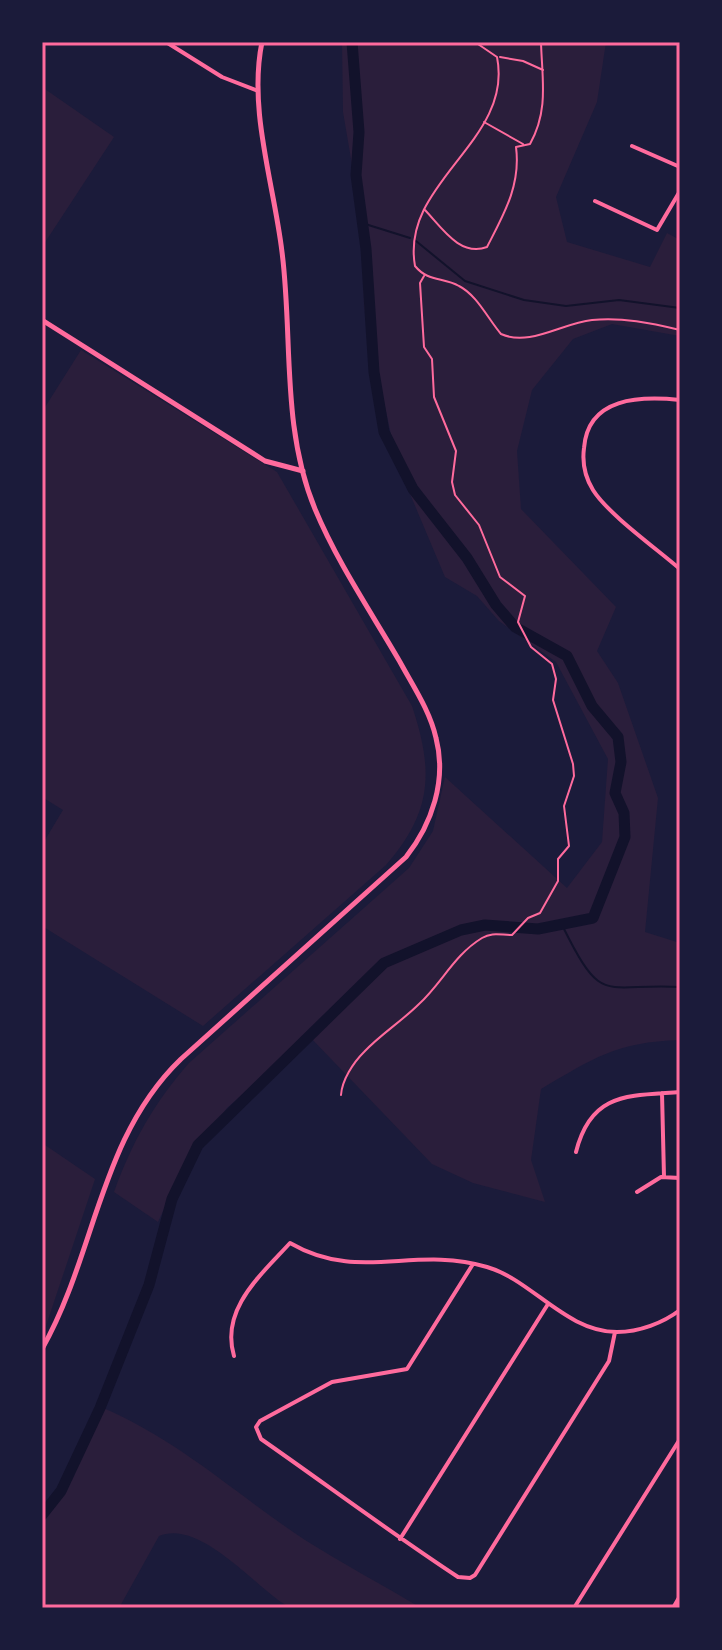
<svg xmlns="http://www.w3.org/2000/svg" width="722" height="1650" font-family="'Open Sans',sans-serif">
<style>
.green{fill:#2a1e3b}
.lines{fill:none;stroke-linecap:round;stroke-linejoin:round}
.stream{stroke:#12122b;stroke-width:2}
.river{stroke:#12122b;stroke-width:11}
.path{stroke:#ff6b9d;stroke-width:2}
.minor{stroke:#ff6b9d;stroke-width:4}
.tertiary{stroke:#ff6b9d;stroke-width:5}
.secondary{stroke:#ff6b9d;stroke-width:5}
.neatline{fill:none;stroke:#ff6b9d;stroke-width:3}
</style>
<rect width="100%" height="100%" fill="#1b1b3a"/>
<path class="green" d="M 342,42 L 606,42 L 597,102 L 556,197 L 567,242 L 650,267 L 667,233 L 680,240 L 680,336 L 612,324 L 573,339 L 532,390 L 517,451 L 521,509 L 616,607 L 597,651 L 618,683 L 658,798 L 645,932 L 680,943 L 680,1040 C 616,1042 594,1058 541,1089 L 531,1160 L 545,1202 L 473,1183 L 432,1164 L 309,1036 L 227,1108 L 183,1168 L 158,1222 L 114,1192 C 132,1142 154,1103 189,1063 L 409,868 L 433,831 L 445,777 L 567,888 L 602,842 L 608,759 L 556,662 L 499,621 L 477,596 L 445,577 L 397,463 L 364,307 L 362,223 L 343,112 Z
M 42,87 L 114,137 L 42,247 Z
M 81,350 L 277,472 L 412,706 C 434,772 432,812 386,865 L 203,1026 L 42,926 L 42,845 L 63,810 L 42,797 L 42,412 Z
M 42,1143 L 95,1179 L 42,1338 Z
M 101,1407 C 182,1442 234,1493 305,1540 C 343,1564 383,1585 421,1608 C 401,1608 298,1613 287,1606 C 254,1586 200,1519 159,1536 L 119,1608 L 42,1608 L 42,1523 L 67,1485 Z"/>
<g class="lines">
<path class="stream" d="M 362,223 L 410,238
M 416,241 L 465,281 L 524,300 L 566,306 L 619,300 L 680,308
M 563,927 C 603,1007 602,983 680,987"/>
<path class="river" d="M 42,1515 L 61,1491 L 100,1408 L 149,1285 L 172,1199 L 198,1145 L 384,963 L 461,930 L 485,925 L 538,929 L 593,918 L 625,837 L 624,813 L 615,793 L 621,762 L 618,737 L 592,706 L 567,656 L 515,627 L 496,605 L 467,558 L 413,489 L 384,432 L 374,372 L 366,249 L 356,175 L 359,132 L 352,42"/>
<path class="path" d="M 475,42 L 497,57 C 514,141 400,182 415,266 C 428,282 443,277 459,286 C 477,295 488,319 501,334 C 530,347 562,323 592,320 C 622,317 651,323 680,330
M 500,57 L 523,61 L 543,70
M 484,122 L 523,144
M 425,210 C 442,228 460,257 487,247 C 504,214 521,185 516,147 L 530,144 C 549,110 542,79 541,42
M 341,1095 C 342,1080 353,1063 364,1052 C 381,1034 402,1021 419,1004 C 442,983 454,955 482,938 C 492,932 500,935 512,935 L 528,918 L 540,913 L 558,881 L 558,859 L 569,846 L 564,806 L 574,776 L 573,764 L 553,700 L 556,679 L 552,664 L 531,647 L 518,622 L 525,596 L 500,577 L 479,525 L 455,495 L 452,482 L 456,451 L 434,397 L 432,359 L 424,347 L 420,283 L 424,276"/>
<path class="minor" d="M 166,42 L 222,77 L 258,91
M 632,146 L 680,167
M 595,201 L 657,230 L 680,191
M 680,400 C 640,396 588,397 584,448 C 582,463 585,477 593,490 C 608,514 657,549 680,569
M 662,1093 L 664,1177
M 576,1152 C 591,1092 628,1096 680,1092
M 637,1192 L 661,1177 L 680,1178
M 473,1264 L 407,1369 L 332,1382 L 260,1421 L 256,1427 L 261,1439 C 327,1485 391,1533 458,1577 L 470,1578 L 475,1575 L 609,1361 L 615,1332
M 234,1356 C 220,1309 261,1275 290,1243 C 359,1283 413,1245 487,1267 C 532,1280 566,1332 617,1332 C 639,1332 663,1323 680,1310
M 400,1539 L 548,1304
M 574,1608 L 680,1439
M 673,1608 L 680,1596"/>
<path class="tertiary" d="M 42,320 L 265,461 L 303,471"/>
<path class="secondary" d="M 42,1349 C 96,1254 99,1138 181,1059 L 406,857 C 432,824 447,780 436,738 C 430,711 413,686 400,662 C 371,612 337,562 315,509 C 281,427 293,337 282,252 C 274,184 248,110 262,42"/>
</g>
<rect width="722" height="1650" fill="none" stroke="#1b1b3a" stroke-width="88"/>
<rect x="44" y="44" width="634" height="1562" class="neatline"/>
</svg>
